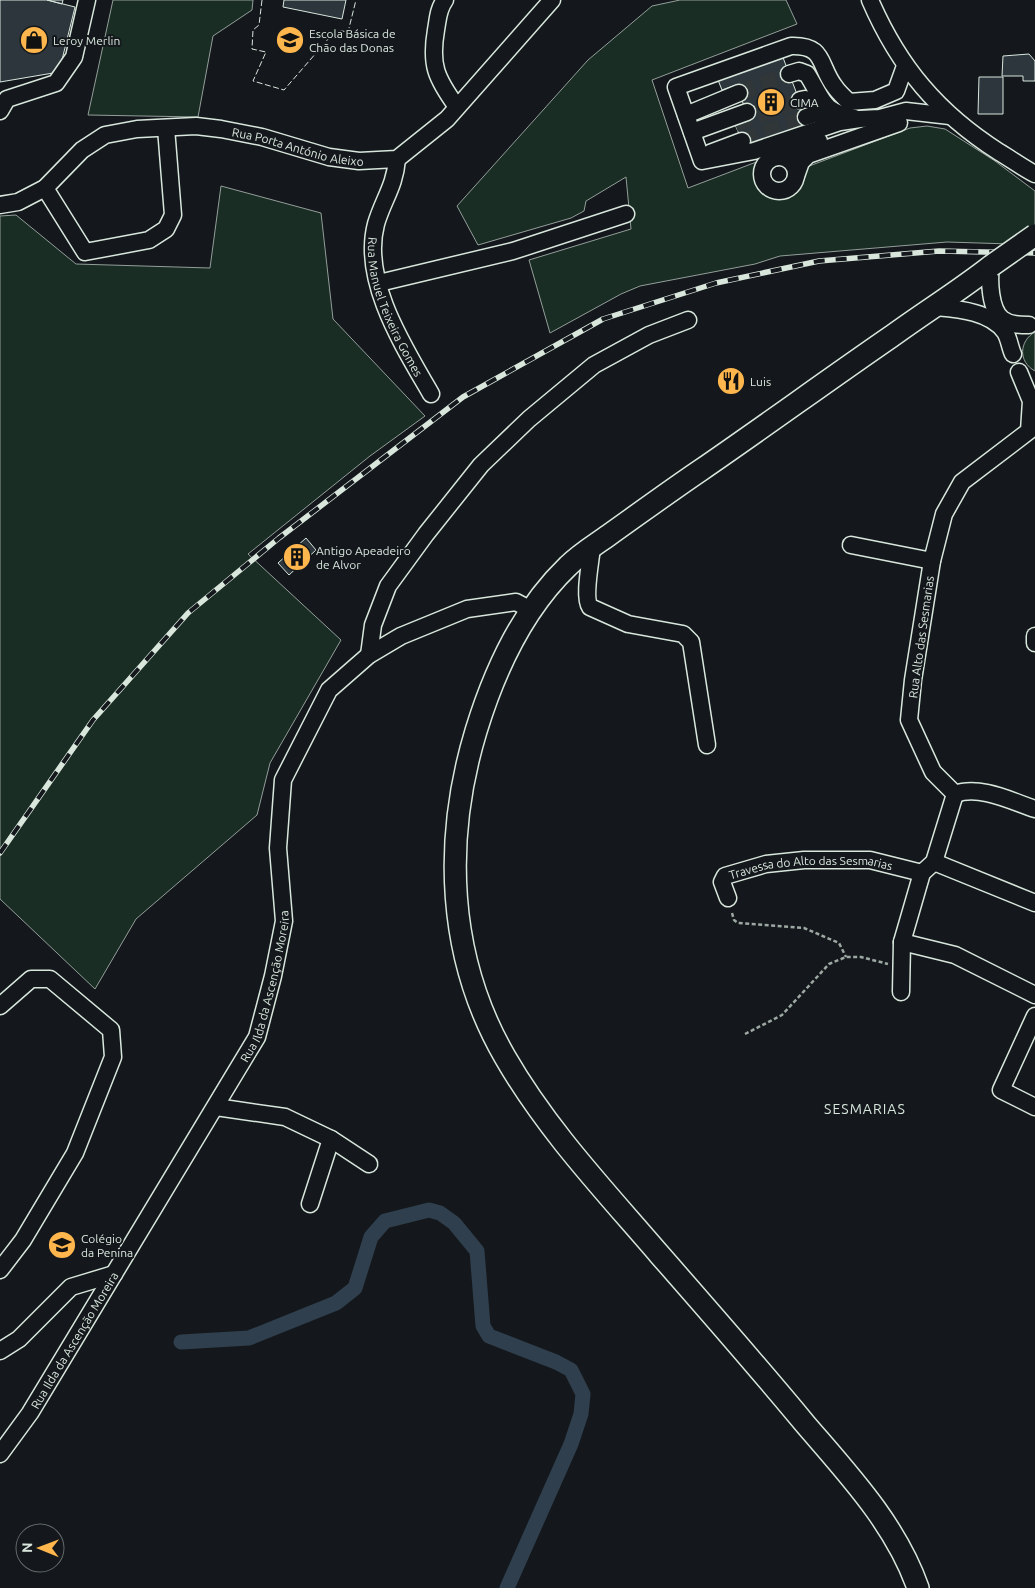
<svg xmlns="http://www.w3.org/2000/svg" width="1035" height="1588" font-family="Ubuntu,sans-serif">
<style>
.green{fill:#1a2d24;stroke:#939e99}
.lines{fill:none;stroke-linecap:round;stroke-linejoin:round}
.canal{stroke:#2f3f4d;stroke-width:15}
.building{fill:#2c363c;stroke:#d8e6dc}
.minor-tunnel{stroke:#313739;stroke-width:16;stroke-dasharray:16 8;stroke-linecap:butt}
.minor-casing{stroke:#d8e6dc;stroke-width:19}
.major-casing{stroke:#d8e6dc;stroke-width:24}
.path{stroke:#9da8a2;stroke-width:2.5;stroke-dasharray:4 2.5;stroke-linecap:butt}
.minor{stroke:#14181c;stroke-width:16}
.major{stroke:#14181c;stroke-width:21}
.rail-casing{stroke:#d8e6dc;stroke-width:5.5}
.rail{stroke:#14181c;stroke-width:4;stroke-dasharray:11;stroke-linecap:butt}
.major-bridge-casing{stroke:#d8e6dc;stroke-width:24;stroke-linecap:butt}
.major-bridge{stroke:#14181c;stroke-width:21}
.fence{stroke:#d8e6dc;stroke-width:1;stroke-dasharray:6 2.5;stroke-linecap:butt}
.labels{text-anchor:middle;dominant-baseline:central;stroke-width:4;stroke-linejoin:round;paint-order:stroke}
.poi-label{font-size:12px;fill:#d8e6dc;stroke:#14181c;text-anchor:start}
.street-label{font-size:12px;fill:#d8e6dc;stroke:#14181c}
.neighbourhood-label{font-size:14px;letter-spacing:1px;fill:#d8e6dc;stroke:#14181c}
</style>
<rect width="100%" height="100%" fill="#14181c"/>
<path class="green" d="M 113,0 L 253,0 L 252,10 L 213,36 L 198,117 L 88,115 Z
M 680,0 L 786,0 L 797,24 L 652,80 L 688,188 L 759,161 C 744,188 766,198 789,198 L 800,187 L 804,168 L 910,128 L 927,126 L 945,129 L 995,161 L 1035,191 L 1035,227 L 1011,244 L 947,242 L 780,256 L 755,264 L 640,286 L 621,294 L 550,333 L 529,260 L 631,229 L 626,177 L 586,201 L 584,211 L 571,218 L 478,245 L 457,206 L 588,60 L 652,6 Z
M 221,186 L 321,213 L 333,319 L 425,416 L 370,456 L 248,554 L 341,640 L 270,763 L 257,815 L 136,919 L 95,989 L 0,899 L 0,216 L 16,215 L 76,264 L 210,268 Z
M 1035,332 L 1035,371 C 1018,362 1019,341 1035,332 Z"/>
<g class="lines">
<path class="canal" d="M 181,1342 L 249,1338 L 336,1303 L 355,1288 L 371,1237 L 385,1221 L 429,1210 L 440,1213 L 454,1223 L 477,1251 L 483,1326 L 489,1336 L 556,1362 L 571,1370 L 583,1394 L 581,1414 L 571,1444 L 507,1588"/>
</g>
<path class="building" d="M 0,0 L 47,0 L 75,7 L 59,72 L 0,82 Z
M 47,0 L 63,0 L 62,4 Z
M 284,0 L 346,0 L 342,19 L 283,7 Z
M 1029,54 L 1035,61 L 1035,81 L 1023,81 L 1023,76 L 1002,76 L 1003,56 Z
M 782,55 L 808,123 L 745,148 L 734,122 L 748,116 L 736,85 L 722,90 L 718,80 Z
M 979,77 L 1003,77 L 1003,114 L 978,114 Z
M 306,538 L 316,550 L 289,575 L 278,563 Z"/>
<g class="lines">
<path class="minor-tunnel" d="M 739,93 L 789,74
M 735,124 L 800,100
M 742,141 L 806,117"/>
<defs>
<g id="minor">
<path d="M 445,0 C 438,9 438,19 436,30 C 430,65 436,78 457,107"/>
<path d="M 870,0 C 899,67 938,113 999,152 C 1011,159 1023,168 1035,174"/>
<path d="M 905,66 L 896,91 L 875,100 L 849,102 C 844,97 839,93 835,87 C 818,65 826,45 791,46 L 676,87 L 702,161 L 754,151 L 840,122 L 860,119 L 880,118 L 906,111 L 950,116"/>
<path d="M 789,74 L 799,71 L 807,74 C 824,101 821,111 855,118"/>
<path d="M 800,100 L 805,99 L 825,104"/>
<path d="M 0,111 L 7,99 L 56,83 L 74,57 L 87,0"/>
<path d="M 686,115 L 739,93"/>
<path d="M 806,117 L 815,114 L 835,114"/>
<path d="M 692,132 L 747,112"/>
<path d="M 710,153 L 742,141"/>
<circle cx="779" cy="174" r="17"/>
<path d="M 776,157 L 819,141"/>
<path id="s1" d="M 397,159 C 395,186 383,200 376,224 C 361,281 404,347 431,394"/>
<path d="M 796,176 L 801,162 L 808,155 L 899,123"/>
<path d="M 45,188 L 85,252 L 149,240 L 166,229 L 173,215 L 166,128"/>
<path id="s2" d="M 0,205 L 18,202 L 45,188 L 82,150 L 105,135 L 137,129 L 196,126 L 221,129 L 262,137 L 329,157 L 359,161 L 397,159 L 447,119 L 552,0"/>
<path d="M 991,266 C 989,281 990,309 1002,319 C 1010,325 1020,325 1029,325"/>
<path d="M 379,283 L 513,251 L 626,214"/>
<path d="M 935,307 C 957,309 990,311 1005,332 C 1009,338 1010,348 1013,354"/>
<path d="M 1019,372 L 1031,401 L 1029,431 L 962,482 L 944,514 L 932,561 L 913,680 L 909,720 L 933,772 L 955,794 C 980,785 1011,801 1035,809"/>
<path d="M 851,545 L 932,561"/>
<path d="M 592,546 C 591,561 583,597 590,607 L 628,624 L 683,634 L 691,642 L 707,745"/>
<path d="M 1035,636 L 1035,643"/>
<path d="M 369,655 L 373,625 L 388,586 L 426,534 L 481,465 L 529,419 L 594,365 L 649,335 L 688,320"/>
<path d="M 955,794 L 934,862 L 922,873 L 902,942 L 955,955 L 1035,995"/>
<path d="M 934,862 L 1035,903"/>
<path id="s3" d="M 728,898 L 722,882 L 725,876 L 766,864 L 804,860 L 870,860 L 922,873"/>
<path d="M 901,992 L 902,942"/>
<path d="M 0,1006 L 31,979 L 50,979 L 111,1030 L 113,1057 L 75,1153 L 23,1240 L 0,1270"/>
<path d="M 1035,1016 L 1001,1090 L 1035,1107"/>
<path d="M 216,1107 L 285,1117 L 331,1139 L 310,1204"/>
<path d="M 331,1139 L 369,1164"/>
<path d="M 0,1351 L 19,1339 L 71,1287 L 114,1274"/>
<path id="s4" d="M 0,1454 L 30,1413 L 257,1037 L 273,976 L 284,921 L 278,848 L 283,780 L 329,690 L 369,655 L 401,636 L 467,609 L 516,602 L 533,611"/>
</g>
<path id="major" d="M 918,1588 C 896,1525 849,1475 806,1425 C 758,1367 709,1311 659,1254 C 605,1191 547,1130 505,1057 C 447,957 443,840 476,731 C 494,672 522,610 568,566 C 580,554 595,545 609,535 C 640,513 670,491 701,470 C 765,426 828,380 892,336 C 925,312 959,291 991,266"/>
</defs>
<use href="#minor" class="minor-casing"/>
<use href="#major" class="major-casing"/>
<path class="path" d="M 732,913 L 734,920 L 738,923 L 804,928 L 839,943 L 846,957
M 745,1034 L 782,1015 L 829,964 L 846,957 L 861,957 L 888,964"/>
<use href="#minor" class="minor"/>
<use href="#major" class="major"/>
<defs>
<path id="rail" d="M 0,853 L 93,720 L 188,613 L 279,538 L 463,397 L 603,319 L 716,283 L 819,261 L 939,251 L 1035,253"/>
</defs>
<use href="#rail" class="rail-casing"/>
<use href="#rail" class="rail"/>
<defs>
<path id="major-bridge" d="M 991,266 L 1035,235"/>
</defs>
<use href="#major-bridge" class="major-bridge-casing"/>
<use href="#major-bridge" class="major-bridge"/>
<path class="fence" d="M 262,0 L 259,25 L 253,30 L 252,49 L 266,52 L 253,81 L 284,90 L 336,30 L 348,32 L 356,0"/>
</g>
<defs>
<symbol id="shop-disc" viewBox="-11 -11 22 22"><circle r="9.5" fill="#ffb74d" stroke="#14181c"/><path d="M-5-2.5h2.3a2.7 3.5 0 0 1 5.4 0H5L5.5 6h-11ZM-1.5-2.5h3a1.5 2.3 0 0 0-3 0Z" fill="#111"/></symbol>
<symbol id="school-disc" viewBox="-11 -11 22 22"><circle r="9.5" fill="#ffb74d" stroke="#14181c"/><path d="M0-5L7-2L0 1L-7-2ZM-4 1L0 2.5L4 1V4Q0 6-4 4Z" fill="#111"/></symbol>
<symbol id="building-disc" viewBox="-11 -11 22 22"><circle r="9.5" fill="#ffb74d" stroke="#14181c"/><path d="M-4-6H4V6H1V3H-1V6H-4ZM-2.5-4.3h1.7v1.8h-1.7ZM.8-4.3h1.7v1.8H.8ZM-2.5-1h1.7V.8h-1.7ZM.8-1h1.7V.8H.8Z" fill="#111"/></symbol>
<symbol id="restaurant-disc" viewBox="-11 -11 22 22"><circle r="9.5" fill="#ffb74d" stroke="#14181c"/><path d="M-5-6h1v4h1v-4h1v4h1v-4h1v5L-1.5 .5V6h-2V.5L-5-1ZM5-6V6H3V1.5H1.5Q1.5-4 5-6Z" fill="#111"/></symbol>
</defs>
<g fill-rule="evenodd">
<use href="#shop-disc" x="18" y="24" width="32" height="32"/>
<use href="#school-disc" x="274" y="24" width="32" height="32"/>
<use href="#building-disc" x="755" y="86" width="32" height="32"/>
<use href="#restaurant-disc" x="715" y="365" width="32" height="32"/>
<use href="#building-disc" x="281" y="541" width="32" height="32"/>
<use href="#school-disc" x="46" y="1229" width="32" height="32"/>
</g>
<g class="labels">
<g class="poi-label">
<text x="309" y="33">Escola Básica de<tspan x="309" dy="14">Chão das Donas</tspan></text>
<text x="53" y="40">Leroy Merlin</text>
<text x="790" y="102">CIMA</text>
<text x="750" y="381">Luis</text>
<text x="316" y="550">Antigo Apeadeiro<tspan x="316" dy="14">de Alvor</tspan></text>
<text x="81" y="1238">Colégio<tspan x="81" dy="14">da Penina</tspan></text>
</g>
<g class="street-label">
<text stroke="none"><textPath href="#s2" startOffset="325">Rua Porta António Aleixo</textPath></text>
<text stroke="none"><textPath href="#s1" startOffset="156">Rua Manuel Teixeira Gomes</textPath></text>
<text transform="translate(921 637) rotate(-82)">Rua Alto das Sesmarias</text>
<text stroke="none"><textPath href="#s3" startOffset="111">Travessa do Alto das Sesmarias</textPath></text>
<text stroke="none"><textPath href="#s4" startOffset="541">Rua Ilda da Ascenção Moreira</textPath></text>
<text stroke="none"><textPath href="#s4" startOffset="136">Rua Ilda da Ascenção Moreira</textPath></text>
</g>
<g class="neighbourhood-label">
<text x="865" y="1109">SESMARIAS</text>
</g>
</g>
<g transform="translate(40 1548) rotate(271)"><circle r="24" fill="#14181c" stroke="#626a69"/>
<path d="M0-4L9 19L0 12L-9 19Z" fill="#ffb74d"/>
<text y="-8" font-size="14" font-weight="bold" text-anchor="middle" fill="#d8e6dc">N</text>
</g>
</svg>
